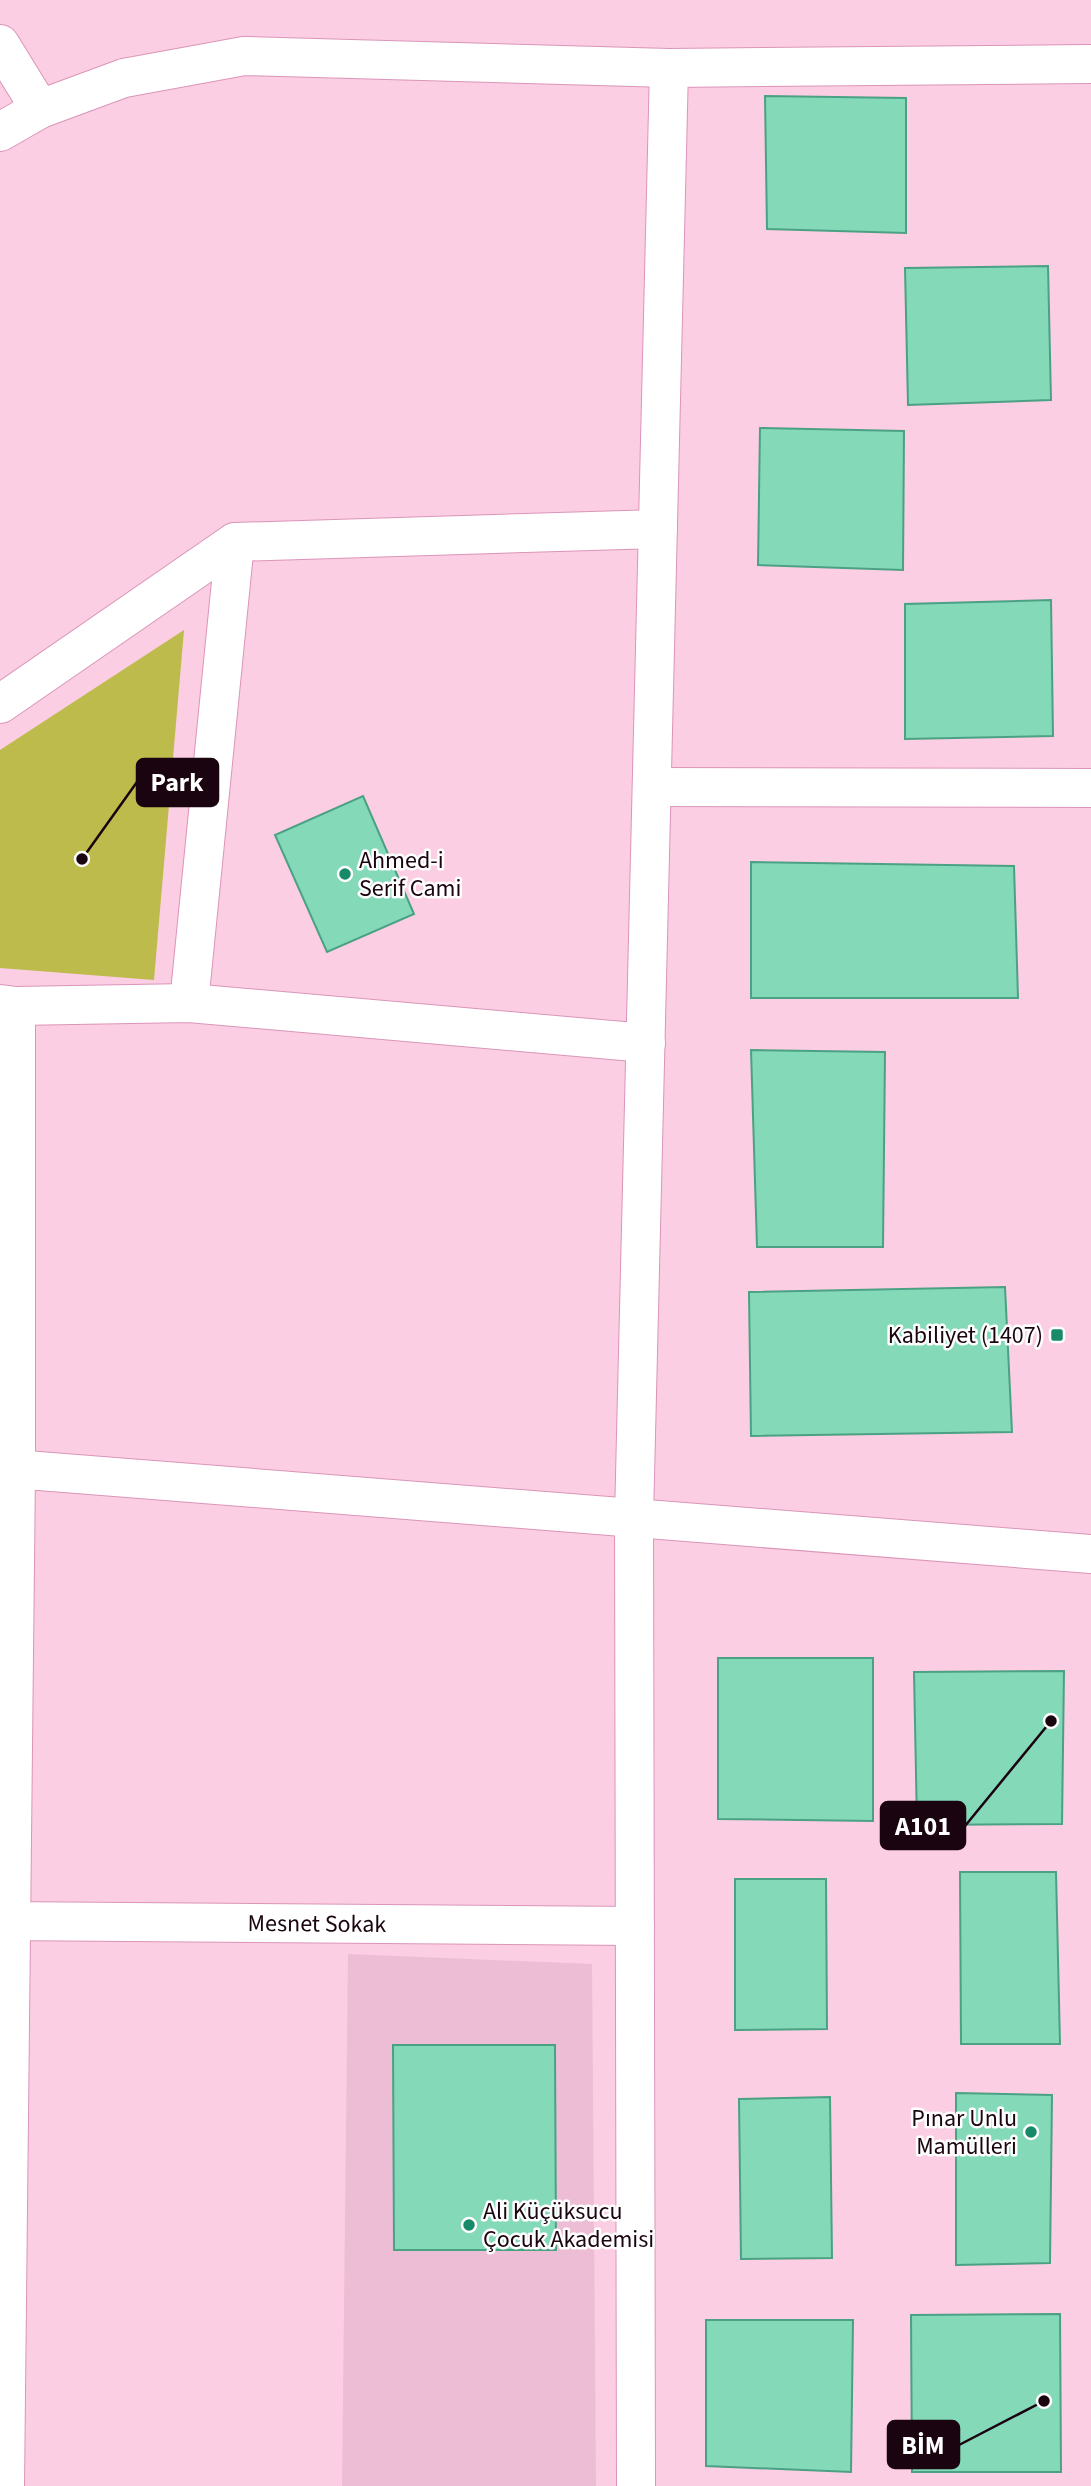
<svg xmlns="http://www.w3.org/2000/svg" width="1091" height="2486" font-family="'Source Sans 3',sans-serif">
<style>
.built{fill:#edbdd5}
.green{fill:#bdbb4c}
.building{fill:#84d9b9;stroke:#4ba183;stroke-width:2}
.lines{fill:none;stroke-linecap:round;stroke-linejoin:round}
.minor-casing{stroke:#db95b8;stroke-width:40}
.tertiary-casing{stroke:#db95b8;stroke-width:40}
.minor{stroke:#fff;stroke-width:38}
.tertiary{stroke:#fff;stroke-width:38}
.poi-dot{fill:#188a6a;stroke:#fefefe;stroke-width:2.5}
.labels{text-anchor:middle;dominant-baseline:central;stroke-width:5;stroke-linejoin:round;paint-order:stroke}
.poi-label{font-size:24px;fill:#1a0410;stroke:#fefefe;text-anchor:start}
.street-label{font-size:24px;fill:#1a0410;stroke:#fefefe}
.leader{fill:none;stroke:#1a0410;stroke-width:2.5}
.callout-dot{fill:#1a0410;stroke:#fefefe;stroke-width:2.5}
.callout{fill:#1a0410;stroke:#1a0410;stroke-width:2.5}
.callout-label{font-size:26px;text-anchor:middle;font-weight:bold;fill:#fff}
</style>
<rect width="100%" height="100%" fill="#fbcee3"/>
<path class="built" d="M 348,1954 L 592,1964 L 596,2486 L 342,2486 Z"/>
<path class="green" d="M 184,630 L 154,980 L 0,968 L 0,750 Z"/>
<path class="building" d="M 765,96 L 906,98 L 906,233 L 767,229 Z
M 1048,266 L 1051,400 L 908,405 L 905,268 Z
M 760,428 L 904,431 L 903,570 L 758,565 Z
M 1051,600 L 1053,736 L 905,739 L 905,604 Z
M 363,796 L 414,914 L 327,952 L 275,835 Z
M 751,862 L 1014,866 L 1018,998 L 751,998 Z
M 751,1050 L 885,1052 L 883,1247 L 757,1247 Z
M 1005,1287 L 1012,1432 L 751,1436 L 749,1292 Z
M 718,1658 L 873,1658 L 873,1821 L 718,1819 Z
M 1064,1671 L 1062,1824 L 917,1825 L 914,1672 Z
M 960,1872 L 1056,1872 L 1060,2044 L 961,2044 Z
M 735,1879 L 826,1879 L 827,2029 L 735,2030 Z
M 393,2045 L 555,2045 L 556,2250 L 394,2250 Z
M 956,2093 L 1052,2095 L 1050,2263 L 956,2265 Z
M 830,2097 L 832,2258 L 741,2259 L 739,2099 Z
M 1060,2314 L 1061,2472 L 912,2472 L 911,2315 Z
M 706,2320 L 853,2320 L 851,2472 L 706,2466 Z"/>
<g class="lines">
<defs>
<g id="minor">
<path d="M 0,44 L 40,109"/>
<path d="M 0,704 L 235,542 L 658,529"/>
<path d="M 652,787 L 1091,788"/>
<path d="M 189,1003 L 235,542"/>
<path d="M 0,1004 L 16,1006 L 189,1003 L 646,1043"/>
<path id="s1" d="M 0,1921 L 635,1926"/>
<path d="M 5,2486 L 16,1470 L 16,1006"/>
<path d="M 636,2486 L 634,1518 L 669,68"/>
</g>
<path id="tertiary" d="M 0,132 L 40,109 L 124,78 L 244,56 L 669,68 L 1091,64
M 0,1468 L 1091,1554"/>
</defs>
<use href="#minor" class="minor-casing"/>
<use href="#tertiary" class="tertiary-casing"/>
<use href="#minor" class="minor"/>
<use href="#tertiary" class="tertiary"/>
</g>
<g class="poi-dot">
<circle cx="345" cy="874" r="7"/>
<rect x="1050" y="1328" width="14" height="14" rx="3.5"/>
<circle cx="1031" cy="2132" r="7"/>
<circle cx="469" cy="2225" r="7"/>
</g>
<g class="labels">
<g class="poi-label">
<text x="359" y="860">Ahmed-i<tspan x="359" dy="28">Serif Cami</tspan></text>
<text x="1043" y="1335" text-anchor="end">Kabiliyet (1407)</text>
<text x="1017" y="2118" text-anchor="end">Pınar Unlu<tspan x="1017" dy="28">Mamülleri</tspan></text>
<text x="483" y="2211">Ali Küçüksucu<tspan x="483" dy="28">Çocuk Akademisi</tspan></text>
</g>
<g class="street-label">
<text stroke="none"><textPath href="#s1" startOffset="317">Mesnet Sokak</textPath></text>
</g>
</g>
<path class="leader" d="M82 859L137 782M1051 1721L965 1826M1044 2401L959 2445"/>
<g class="callout-dot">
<circle cx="82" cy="859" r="7"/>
<circle cx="1051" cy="1721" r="7"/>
<circle cx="1044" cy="2401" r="7"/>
</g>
<g class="callout">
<rect x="137" y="759" width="81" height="47" rx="7"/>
<rect x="881" y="1802" width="84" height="47" rx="7"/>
<rect x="888" y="2421" width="71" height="47" rx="7"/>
</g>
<g class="callout-label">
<text x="177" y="791">Park</text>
<text x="923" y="1835">A101</text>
<text x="923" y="2454">BİM</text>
</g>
</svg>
